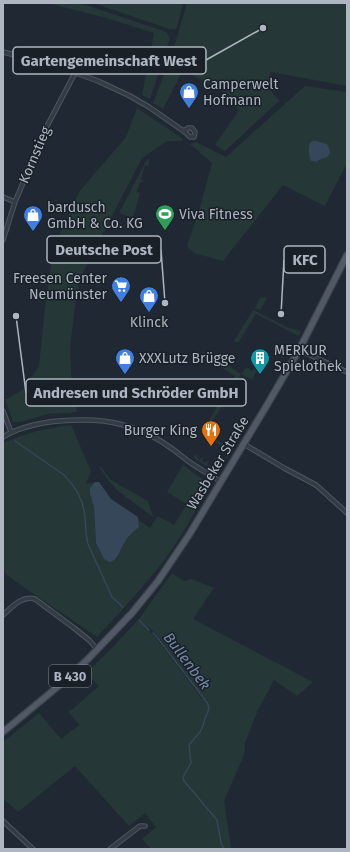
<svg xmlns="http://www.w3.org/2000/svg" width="350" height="852" font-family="'Fira Sans',sans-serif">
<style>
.green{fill:#253736;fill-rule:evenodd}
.water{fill:#354759}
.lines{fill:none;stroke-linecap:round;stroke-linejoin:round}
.stream{stroke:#354759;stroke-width:1.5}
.street-casing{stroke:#4e565f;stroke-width:5.5}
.primary-casing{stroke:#3d444d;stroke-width:8}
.street{stroke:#333b44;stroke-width:3.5}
.primary{stroke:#515a64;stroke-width:5.5}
.labels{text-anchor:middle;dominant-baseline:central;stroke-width:3;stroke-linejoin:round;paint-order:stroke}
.shield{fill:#192028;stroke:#818993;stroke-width:1}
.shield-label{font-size:13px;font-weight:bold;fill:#adb6c1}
.poi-label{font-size:14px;fill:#adb6c1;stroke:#192028;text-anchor:start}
.street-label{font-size:14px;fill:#adb6c1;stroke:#192028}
.water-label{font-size:15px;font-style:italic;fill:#7089a3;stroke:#192028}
.leader{fill:none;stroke:#adb6c1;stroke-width:1.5}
.callout-dot{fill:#adb6c1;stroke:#192028;stroke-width:1.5}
.callout{fill:#192028;stroke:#adb6c1;stroke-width:1.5}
.callout-label{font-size:15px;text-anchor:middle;font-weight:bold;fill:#adb6c1}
</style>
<rect width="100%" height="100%" fill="#202933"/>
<path class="green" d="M 47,3 L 78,3 L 86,5 L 166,32 L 170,38 L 150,99 L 142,95 L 154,33 L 103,17 Z
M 93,3 L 183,3 L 177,28 L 170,29 Z
M 187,3 L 347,3 L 347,86 L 271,72 L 268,87 L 279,101 L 225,151 L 215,145 L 239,110 L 227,101 L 230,96 L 183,70 L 163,109 L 153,103 L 172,54 Z
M 305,86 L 347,92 L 347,163 L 325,206 L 283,185 L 223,261 L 194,253 L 187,246 L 199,211 L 212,163 L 190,144 L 196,142 L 226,157 ZM 317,141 L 327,144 L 322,158 L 314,162 L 311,161 C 308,154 314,147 317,141 Z
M 137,108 L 183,139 L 182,141 L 167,141 L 142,158 L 86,266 L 78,284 L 70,346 L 72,393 L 76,393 L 77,412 L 48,414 L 21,422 L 13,422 L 5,399 L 7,399 L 24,389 L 39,366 L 45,308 L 53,249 L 79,192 L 126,137 Z
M 148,159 L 150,159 L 148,166 L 145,165 L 141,180 L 144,181 L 143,182 L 140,182 L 137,192 L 140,193 L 133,218 L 119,213 L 146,161 Z
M 265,297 L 267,298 L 260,310 L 255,308 L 260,298 Z
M 253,310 L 289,328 L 301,331 L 299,336 L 256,314 L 238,343 L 234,341 Z
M 222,361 L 241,374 L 246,367 L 252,371 L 257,364 L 260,366 L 258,370 L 257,370 L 252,380 L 241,374 L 210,425 L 207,424 L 235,376 L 219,366 Z
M 71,425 L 91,471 L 86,484 L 95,482 L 90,488 L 90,494 L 94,507 L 96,543 L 104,559 L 117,559 L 125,541 L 139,527 L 138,520 L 150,528 L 158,516 L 174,525 L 187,504 L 167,492 L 183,465 L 205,481 L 209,486 C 208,493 203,498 199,504 C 185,530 169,556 150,578 C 133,598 115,618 97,637 L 22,586 L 7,575 L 3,569 L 3,443 C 25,433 47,428 71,425 Z
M 207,434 L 232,449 L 225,462 L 224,461 L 228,454 L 228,451 L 226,449 L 206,436 Z
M 196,454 L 198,455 L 197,457 L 200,460 L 202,457 L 203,458 L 202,461 L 205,463 L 207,461 L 209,462 L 207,464 L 211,467 L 213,464 L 216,466 L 219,466 L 223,462 L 224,462 L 220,467 L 211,469 L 204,465 L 194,458 Z
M 99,467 L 101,467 L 111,480 L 148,501 L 153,517 L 118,491 L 108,480 Z
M 172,573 L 184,581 L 192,579 L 214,588 L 193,619 L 313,682 L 297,696 L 274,680 L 258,710 L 245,743 L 244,755 L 224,801 L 231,847 L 234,849 L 151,849 L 142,839 L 156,827 L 145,813 L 129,826 L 75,766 L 18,812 L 3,798 L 3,742 L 39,713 L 61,739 L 79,725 L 69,712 L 99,686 L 86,673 L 111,649 L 138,620 L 156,638 L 202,699 L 204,698 L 158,636 L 139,619 Z"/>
<path class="water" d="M 312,141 L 317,141 L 327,144 L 330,151 C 329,161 322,156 317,162 L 311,161 C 309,157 308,147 310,143 Z
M 95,482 L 99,482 L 111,499 L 138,517 L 139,527 C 134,532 128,536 125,542 C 119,550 120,560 109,562 L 104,559 L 96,543 L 94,507 L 90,494 L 90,488 Z"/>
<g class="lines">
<path class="stream" d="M 15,441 L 64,475 C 74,485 81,495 84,510 C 86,521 85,533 88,544 L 112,597 L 123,607
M 139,620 L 149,630
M 153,633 L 157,637 L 208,704 L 209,708 L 208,712 L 205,718 L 203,726 L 200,732 L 189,745 L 191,763 L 183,777 L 184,781 L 217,820 L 221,843 L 224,849"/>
<defs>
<path id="street" d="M 3,52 L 54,65 L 98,81 L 130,96 L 149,107 L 182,130 L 188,135 L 190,137 L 194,137 L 195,132 L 192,128 L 188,128 L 186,130 L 182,130
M 3,197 L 15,202
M 3,240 L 15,202 L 46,128 L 75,73
M 299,350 L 347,372
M 3,411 L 11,432
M 3,437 C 19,427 39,423 58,421 C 83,419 106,419 130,427 C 143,431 157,438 168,446 C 175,450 181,456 188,461 C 198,468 210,475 221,482
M 244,444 L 284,468 L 316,485 L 347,513
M 3,615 C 12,607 22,595 35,599 L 74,628 L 89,640 L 97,649
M 3,821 L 33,849
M 110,849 L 140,826 L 145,826"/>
<path id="primary" d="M 3,732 L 61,684 L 88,659 L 132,613 L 158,581 L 189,535 L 267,405 L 299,350 L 347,255"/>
</defs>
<use href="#street" class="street-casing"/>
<use href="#primary" class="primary-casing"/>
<use href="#street" class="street"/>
<use href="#primary" class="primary"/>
</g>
<defs>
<symbol id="shop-pin" viewBox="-11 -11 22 30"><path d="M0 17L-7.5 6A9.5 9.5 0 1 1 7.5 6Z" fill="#3f7fe0" stroke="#192028"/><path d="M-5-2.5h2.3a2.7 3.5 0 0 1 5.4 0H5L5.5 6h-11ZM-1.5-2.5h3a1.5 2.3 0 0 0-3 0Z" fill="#fff"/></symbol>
<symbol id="stadium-pin" viewBox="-11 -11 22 30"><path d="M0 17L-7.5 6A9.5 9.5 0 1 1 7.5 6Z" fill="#2e9e5b" stroke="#192028"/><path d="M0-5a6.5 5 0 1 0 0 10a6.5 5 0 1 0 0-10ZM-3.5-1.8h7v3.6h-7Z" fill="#fff"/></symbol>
<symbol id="supermarket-pin" viewBox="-11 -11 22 30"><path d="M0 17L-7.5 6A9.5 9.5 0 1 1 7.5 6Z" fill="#3f7fe0" stroke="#192028"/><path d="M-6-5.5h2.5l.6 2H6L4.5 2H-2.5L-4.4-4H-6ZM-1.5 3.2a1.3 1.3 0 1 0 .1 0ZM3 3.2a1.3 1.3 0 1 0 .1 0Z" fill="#fff"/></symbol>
<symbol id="building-pin" viewBox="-11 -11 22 30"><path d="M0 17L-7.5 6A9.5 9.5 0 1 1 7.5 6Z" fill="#0f9aa8" stroke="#192028"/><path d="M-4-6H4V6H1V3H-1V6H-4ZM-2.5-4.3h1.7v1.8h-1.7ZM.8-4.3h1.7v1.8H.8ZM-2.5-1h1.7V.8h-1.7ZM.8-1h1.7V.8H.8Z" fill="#fff"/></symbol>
<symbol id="restaurant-pin" viewBox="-11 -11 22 30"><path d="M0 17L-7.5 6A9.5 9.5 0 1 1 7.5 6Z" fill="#e8710a" stroke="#192028"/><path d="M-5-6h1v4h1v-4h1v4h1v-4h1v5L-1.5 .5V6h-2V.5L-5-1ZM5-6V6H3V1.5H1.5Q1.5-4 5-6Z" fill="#fff"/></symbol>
</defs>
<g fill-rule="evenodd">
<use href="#shop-pin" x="178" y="81" width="22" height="30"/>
<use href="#stadium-pin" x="154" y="203" width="22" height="30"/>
<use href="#shop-pin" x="22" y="204" width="22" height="30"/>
<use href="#supermarket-pin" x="110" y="275" width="22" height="30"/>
<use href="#shop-pin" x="138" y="285" width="22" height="30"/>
<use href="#shop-pin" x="114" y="347" width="22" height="30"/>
<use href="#building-pin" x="249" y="347" width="22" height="30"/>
<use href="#restaurant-pin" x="200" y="419" width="22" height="30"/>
</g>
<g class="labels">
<rect class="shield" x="49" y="665" width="42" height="22" rx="3"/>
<g class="shield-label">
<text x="70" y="676">B 430</text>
</g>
<g class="poi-label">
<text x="203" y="84">Camperwelt<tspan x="203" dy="16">Hofmann</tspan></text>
<text x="47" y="207">bardusch<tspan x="47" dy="16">GmbH &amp; Co. KG</tspan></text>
<text x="179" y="214">Viva Fitness</text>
<text x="107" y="278" text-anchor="end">Freesen Center<tspan x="107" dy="16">Neumünster</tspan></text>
<text x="149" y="322" text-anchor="middle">Klinck</text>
<text x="274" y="350">MERKUR<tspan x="274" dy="16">Spielothek</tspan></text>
<text x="139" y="358">XXXLutz Brügge</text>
<text x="197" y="430" text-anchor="end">Burger King</text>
</g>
<g class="street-label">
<text transform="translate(35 155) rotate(-67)">Kornstieg</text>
<text transform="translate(218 463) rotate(-59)">Wasbeker Straße</text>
</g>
<g class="water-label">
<text transform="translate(187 661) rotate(53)">Bullenbek</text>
</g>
</g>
<path class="leader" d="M263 28L206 60M165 303L161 250M281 314L284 260M16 316L26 393"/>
<g class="callout-dot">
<circle cx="263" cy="28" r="4"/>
<circle cx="165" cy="303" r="4"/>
<circle cx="281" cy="314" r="4"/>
<circle cx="16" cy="316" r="4"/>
</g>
<g class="callout">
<rect x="13" y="47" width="193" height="27" rx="4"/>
<rect x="47" y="236" width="114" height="27" rx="4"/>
<rect x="284" y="246" width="41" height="27" rx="4"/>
<rect x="26" y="379" width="220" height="27" rx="4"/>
</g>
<g class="callout-label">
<text x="109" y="66">Gartengemeinschaft West</text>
<text x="104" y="255">Deutsche Post</text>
<text x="305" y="265">KFC</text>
<text x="136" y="398">Andresen und Schröder GmbH</text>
</g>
<rect width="350" height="852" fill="none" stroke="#adb6c1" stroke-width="8"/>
</svg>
